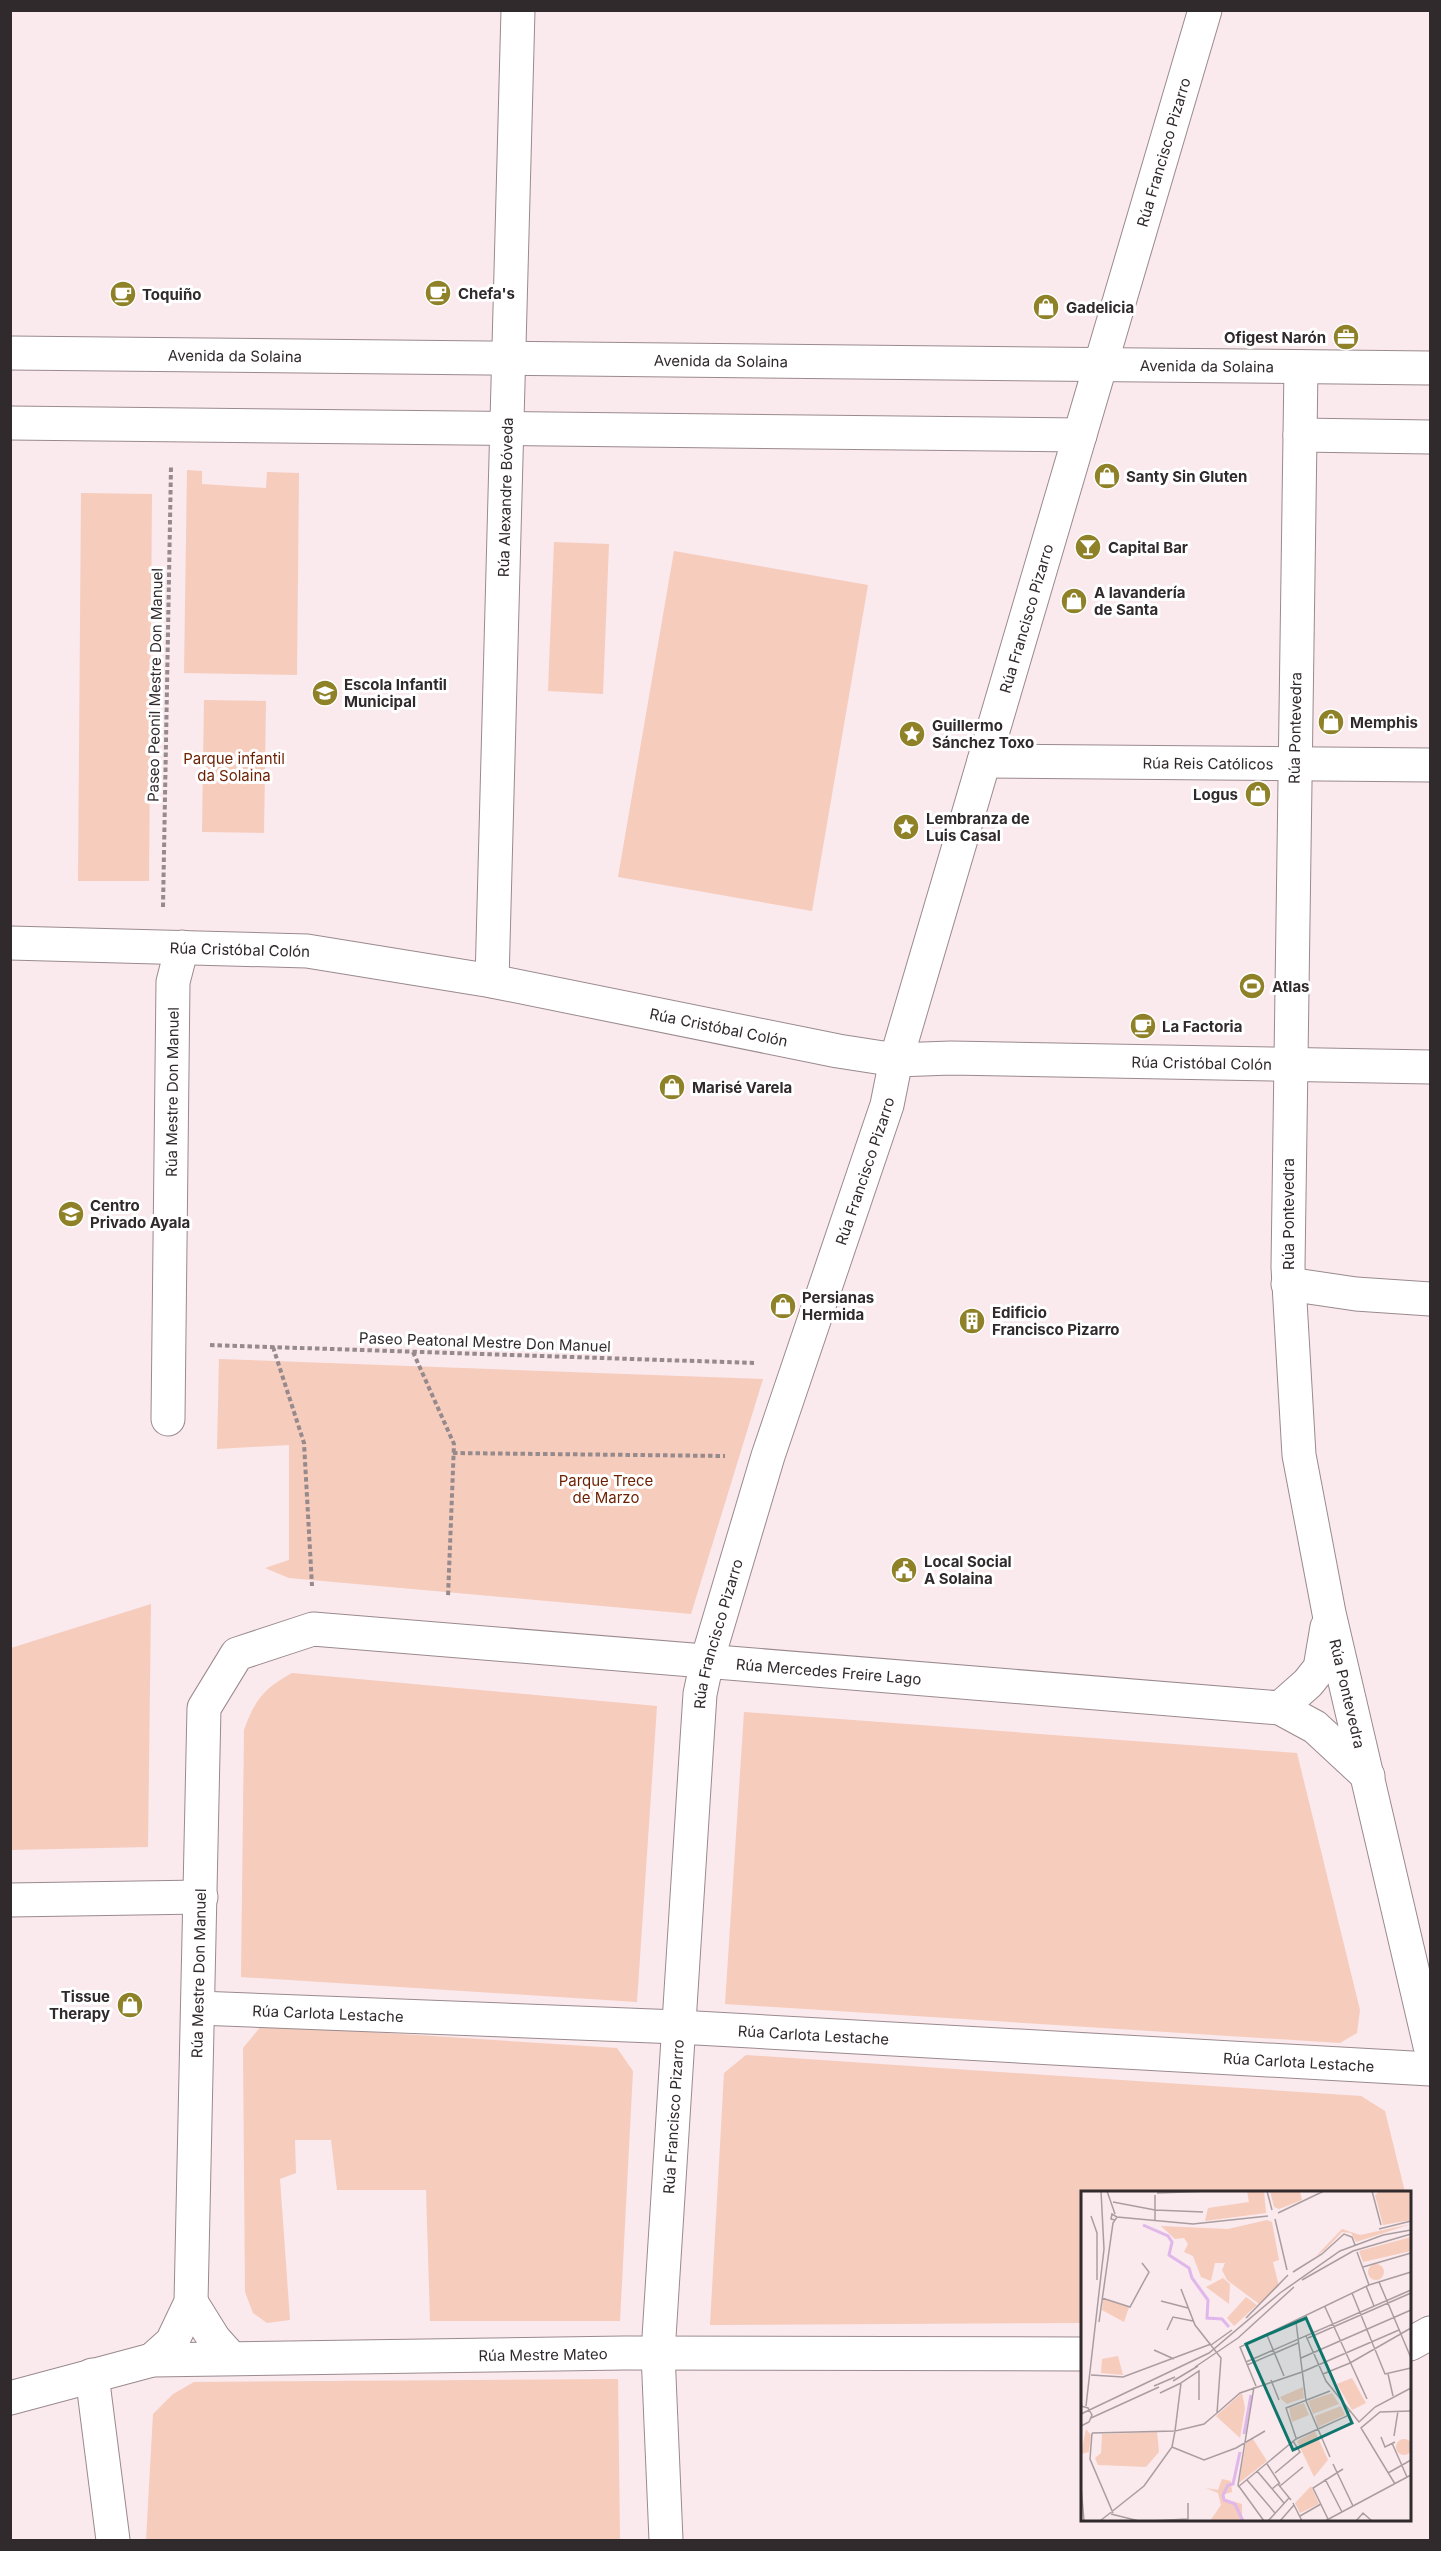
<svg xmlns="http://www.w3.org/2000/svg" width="1441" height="2551" font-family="Inter,sans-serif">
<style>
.green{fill:#f6ccbd}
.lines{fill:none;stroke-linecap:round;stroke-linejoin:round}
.minor-casing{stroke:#9a8a8e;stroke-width:35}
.path{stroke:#968a8d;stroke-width:4;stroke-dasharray:4.5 3;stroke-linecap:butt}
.minor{stroke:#fff;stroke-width:33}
.labels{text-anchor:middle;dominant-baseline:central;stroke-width:6;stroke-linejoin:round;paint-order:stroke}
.street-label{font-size:15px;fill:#312a2c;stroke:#fff}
.poi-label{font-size:15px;font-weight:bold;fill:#312a2c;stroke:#fff;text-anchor:start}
.park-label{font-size:15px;fill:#6c1f00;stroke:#fff}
.inset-river{fill:none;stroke:#e0b7eb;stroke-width:3}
.inset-road{fill:none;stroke:#aa9da0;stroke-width:1.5}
.view{fill:#0f766e;fill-opacity:0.15;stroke:#0f766e;stroke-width:3}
.inset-edge{fill:none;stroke:#312a2c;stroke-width:3}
</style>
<rect width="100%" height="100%" fill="#fae9ed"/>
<path class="green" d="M 187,470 L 202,471 L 202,484 L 266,488 L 267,472 L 299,473 L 297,675 L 184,673 Z
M 81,493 L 152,494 L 149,881 L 78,881 Z
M 554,542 L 609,544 L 603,694 L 548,691 Z
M 674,551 L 868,585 L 812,911 L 618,877 Z
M 204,700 L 266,701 L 264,833 L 202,832 Z
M 219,1359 L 763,1379 L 691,1614 L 289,1578 L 265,1568 L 289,1560 L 289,1445 L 217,1449 Z
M 151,1604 L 148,1847 L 11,1850 L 11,1648 Z
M 292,1673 L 657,1706 L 637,2002 L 241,1977 L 244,1730 C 255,1700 263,1689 292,1673 Z
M 744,1712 L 1297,1753 L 1360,2010 L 1357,2033 L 1340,2043 L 725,2004 Z
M 262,2025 L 617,2048 L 633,2071 L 620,2321 L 430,2321 L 426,2190 L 337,2190 L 331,2140 L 295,2140 L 296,2173 L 280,2179 L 290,2320 L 267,2323 L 253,2313 L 245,2292 L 243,2048 Z
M 746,2055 L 1361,2096 L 1385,2111 L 1405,2192 L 1082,2192 L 1082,2323 L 710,2325 L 724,2073 Z
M 618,2379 L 620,2540 L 146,2540 L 153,2414 L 173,2394 L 194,2382 Z"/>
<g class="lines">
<defs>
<g id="minor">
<path id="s1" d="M 10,353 L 1430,368"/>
<path id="s2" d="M 1301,367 L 1288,1267 L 1299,1455 L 1329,1613 L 1430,2046"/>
<path d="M 10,423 L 1080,435"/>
<path d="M 1300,435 L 1430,437"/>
<path id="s3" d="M 984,761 L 1430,765"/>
<path id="s4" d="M 10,943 L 307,951 L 492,981 L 838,1051 L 896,1060 L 951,1058 L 1430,1067"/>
<path id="s5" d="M 492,981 L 518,10"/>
<path d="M 1288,1284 L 1356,1294 L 1430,1299"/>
<path id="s6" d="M 168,1419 L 173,982 L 182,947"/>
<path d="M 1280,1708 L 1308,1683 L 1320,1668 L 1327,1627"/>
<path d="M 10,1900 L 201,1897"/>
<path id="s7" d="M 198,2008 L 678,2027 L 1430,2069"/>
<path d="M 191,2302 L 214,2339 L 231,2358"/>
<path d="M 1410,2344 L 1430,2333"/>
<path id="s8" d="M 152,2360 L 172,2342 L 191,2302 L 204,1708 L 237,1654 L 313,1629 L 1280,1708 L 1315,1727 L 1368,1776"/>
<path d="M 92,2375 L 113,2540"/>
<path id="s9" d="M 10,2398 L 152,2360 L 624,2353 L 1082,2354"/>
<path id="s10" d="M 666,2540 L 658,2353 L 697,1740 L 700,1694 L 707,1661 L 768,1456 L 887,1105 L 896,1060 L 1205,10"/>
</g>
</defs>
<use href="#minor" class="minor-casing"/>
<path class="path" d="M 163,907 L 171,467
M 210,1345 L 754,1363
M 273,1347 L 304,1443 L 312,1586
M 413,1352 L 454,1444 L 448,1597
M 453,1453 L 725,1456"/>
<use href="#minor" class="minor"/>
</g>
<defs>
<symbol id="cafe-disc" viewBox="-11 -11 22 22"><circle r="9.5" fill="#8f8128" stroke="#fff"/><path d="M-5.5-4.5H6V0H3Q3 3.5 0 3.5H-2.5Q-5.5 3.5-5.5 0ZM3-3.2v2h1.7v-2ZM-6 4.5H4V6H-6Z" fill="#fff"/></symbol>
<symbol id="shop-disc" viewBox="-11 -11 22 22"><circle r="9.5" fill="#8f8128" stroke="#fff"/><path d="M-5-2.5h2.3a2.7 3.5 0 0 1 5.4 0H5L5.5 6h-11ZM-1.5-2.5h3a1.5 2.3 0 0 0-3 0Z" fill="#fff"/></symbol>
<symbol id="office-disc" viewBox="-11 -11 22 22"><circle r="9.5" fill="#8f8128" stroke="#fff"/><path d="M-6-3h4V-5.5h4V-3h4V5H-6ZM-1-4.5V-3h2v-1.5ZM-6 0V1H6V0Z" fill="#fff"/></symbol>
<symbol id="bar-disc" viewBox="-11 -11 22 22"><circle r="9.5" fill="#8f8128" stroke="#fff"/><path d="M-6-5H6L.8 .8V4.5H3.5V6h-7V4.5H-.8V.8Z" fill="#fff"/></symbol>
<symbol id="school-disc" viewBox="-11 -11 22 22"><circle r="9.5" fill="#8f8128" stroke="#fff"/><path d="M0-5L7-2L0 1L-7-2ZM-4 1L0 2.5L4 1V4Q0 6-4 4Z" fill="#fff"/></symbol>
<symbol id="sight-disc" viewBox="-11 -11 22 22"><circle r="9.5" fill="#8f8128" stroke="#fff"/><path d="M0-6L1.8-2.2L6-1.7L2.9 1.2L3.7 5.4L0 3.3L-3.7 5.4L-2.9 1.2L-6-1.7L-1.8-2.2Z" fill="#fff"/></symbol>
<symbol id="stadium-disc" viewBox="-11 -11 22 22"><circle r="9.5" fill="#8f8128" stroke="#fff"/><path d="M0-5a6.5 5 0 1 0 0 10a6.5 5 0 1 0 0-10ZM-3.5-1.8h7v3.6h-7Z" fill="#fff"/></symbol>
<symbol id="building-disc" viewBox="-11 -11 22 22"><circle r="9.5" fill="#8f8128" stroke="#fff"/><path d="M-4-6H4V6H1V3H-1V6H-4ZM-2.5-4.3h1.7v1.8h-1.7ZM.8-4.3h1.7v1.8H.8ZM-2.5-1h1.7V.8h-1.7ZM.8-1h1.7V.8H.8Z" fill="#fff"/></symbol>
<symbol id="civic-disc" viewBox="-11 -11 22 22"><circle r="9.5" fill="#8f8128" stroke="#fff"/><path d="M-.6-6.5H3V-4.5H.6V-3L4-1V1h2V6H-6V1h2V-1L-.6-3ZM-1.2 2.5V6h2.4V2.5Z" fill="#fff"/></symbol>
</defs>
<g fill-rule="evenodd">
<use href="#cafe-disc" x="423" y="278" width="30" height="30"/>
<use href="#cafe-disc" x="108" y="279" width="30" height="30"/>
<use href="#shop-disc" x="1031" y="292" width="30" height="30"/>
<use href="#office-disc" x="1331" y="322" width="30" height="30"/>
<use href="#shop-disc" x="1092" y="461" width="30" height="30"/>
<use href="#bar-disc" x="1073" y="532" width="30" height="30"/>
<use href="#shop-disc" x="1059" y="586" width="30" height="30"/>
<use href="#school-disc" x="310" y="678" width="30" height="30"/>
<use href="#shop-disc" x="1316" y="707" width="30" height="30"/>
<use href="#sight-disc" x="897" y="719" width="30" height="30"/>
<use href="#shop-disc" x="1243" y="779" width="30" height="30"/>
<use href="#sight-disc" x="891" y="812" width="30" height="30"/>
<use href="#stadium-disc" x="1237" y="971" width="30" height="30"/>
<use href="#cafe-disc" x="1128" y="1011" width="30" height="30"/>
<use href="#shop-disc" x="657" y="1072" width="30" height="30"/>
<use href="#school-disc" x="56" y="1199" width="30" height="30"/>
<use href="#shop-disc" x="768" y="1291" width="30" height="30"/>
<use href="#building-disc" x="957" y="1306" width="30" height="30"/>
<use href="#civic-disc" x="889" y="1555" width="30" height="30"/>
<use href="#shop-disc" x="115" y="1990" width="30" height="30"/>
</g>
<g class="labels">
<g class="street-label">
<text stroke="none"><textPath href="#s10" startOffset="2458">Rúa Francisco Pizarro</textPath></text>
<text stroke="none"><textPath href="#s1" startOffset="225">Avenida da Solaina</textPath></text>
<text stroke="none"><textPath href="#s1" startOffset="711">Avenida da Solaina</textPath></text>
<text stroke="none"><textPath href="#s1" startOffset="1197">Avenida da Solaina</textPath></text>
<text stroke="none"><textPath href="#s5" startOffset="484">Rúa Alexandre Bóveda</textPath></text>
<text stroke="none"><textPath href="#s10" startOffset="1972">Rúa Francisco Pizarro</textPath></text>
<text transform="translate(155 685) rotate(-89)">Paseo Peonil Mestre Don Manuel</text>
<text transform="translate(1295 728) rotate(-89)">Rúa Pontevedra</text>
<text stroke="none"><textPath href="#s3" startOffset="224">Rúa Reis Católicos</textPath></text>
<text stroke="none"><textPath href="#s4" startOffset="230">Rúa Cristóbal Colón</textPath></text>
<text stroke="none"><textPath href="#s4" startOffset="716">Rúa Cristóbal Colón</textPath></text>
<text stroke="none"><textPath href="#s4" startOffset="1202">Rúa Cristóbal Colón</textPath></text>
<text stroke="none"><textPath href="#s6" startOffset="327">Rúa Mestre Don Manuel</textPath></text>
<text stroke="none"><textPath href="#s10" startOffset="1396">Rúa Francisco Pizarro</textPath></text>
<text transform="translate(1288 1214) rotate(-90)">Rúa Pontevedra</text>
<text transform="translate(485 1342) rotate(2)">Paseo Peatonal Mestre Don Manuel</text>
<text stroke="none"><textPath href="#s10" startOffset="910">Rúa Francisco Pizarro</textPath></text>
<text stroke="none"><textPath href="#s8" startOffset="1326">Rúa Mercedes Freire Lago</textPath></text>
<text stroke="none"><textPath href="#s2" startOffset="1332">Rúa Pontevedra</textPath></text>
<text stroke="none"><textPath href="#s8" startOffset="400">Rúa Mestre Don Manuel</textPath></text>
<text stroke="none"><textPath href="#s7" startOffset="130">Rúa Carlota Lestache</textPath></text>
<text stroke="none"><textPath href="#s7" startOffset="616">Rúa Carlota Lestache</textPath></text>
<text stroke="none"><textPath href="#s7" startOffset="1102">Rúa Carlota Lestache</textPath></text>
<text stroke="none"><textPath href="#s10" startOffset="424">Rúa Francisco Pizarro</textPath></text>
<text stroke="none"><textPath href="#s9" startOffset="538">Rúa Mestre Mateo</textPath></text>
</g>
<g class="poi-label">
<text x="458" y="293">Chefa's</text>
<text x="142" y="294">Toquiño</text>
<text x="1066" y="307">Gadelicia</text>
<text x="1326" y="337" text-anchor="end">Ofigest Narón</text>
<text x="1126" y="476">Santy Sin Gluten</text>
<text x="1108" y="547">Capital Bar</text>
<text x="1094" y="592">A lavandería<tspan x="1094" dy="17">de Santa</tspan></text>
<text x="344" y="684">Escola Infantil<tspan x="344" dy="17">Municipal</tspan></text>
<text x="1350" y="722">Memphis</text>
<text x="932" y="725">Guillermo<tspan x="932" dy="17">Sánchez Toxo</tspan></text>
<text x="1238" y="794" text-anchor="end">Logus</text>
<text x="926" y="818">Lembranza de<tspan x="926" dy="17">Luis Casal</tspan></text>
<text x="1272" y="986">Atlas</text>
<text x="1162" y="1026">La Factoria</text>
<text x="692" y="1087">Marisé Varela</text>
<text x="90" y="1205">Centro<tspan x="90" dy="17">Privado Ayala</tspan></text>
<text x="802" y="1297">Persianas<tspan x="802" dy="17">Hermida</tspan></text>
<text x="992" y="1312">Edificio<tspan x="992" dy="17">Francisco Pizarro</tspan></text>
<text x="924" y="1561">Local Social<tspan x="924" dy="17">A Solaina</tspan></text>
<text x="110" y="1996" text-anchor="end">Tissue<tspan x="110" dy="17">Therapy</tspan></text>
</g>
<g class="park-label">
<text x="234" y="758">Parque infantil<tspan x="234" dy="17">da Solaina</tspan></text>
<text x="606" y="1480">Parque Trece<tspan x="606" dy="17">de Marzo</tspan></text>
</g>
</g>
<g transform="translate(1081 2191)">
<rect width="330" height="330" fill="#fae9ed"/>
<path d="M 166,0 L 183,0 L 185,22 L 124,30 L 127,17 L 168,11 ZM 189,0 L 219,0 L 221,9 L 198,18 L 193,16 ZM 299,0 L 330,0 L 330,29 L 302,34 L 294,4 ZM 186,29 L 191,31 L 198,69 L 192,71 L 198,95 L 178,113 L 146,89 L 141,79 L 144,72 L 134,72 L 130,90 L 120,86 L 112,65 L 103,61 L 107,53 L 103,47 L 94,48 L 80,35 L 147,38 ZM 330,33 L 275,51 L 270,42 L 261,41 L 244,59 L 235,65 L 261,38 L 279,44 ZM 330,46 L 330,60 L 282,71 L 278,60 ZM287 81a8 8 0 1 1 16 0a8 8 0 1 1-16 0ZM 142,87 L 149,93 L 148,113 L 125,96 ZM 165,106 L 176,114 L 153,135 L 146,127 ZM 22,108 L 48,116 L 43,131 L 21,119 ZM 37,165 L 42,184 L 20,182 L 21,168 ZM 271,187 L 285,212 L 271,219 L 256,193 ZM 222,196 L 223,207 L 206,213 L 201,209 L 199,206 ZM 161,202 L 164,217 L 159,247 L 135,225 ZM 251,202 L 258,213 L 232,223 L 227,210 ZM 223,212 L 228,224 L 211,231 L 208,217 ZM 260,215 L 264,224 L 237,236 L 234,225 ZM 5,238 L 10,244 L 8,261 L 0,263 ZM 234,240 L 247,269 L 233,286 L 216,250 ZM 76,241 L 78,261 L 65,276 L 17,274 L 14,267 L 20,262 L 21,243 ZM315 256a8 8 0 1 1 16 0a8 8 0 1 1-16 0ZM 172,248 L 186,270 L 158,292 L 165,252 ZM 141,288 L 150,290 L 151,301 L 141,304 L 144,308 L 161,313 L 161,330 L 129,330 L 140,314 L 137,302 L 125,297 L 137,299 ZM 230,295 L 238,313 L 219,322 L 214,312 Z" fill="#f6ccbd"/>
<path class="inset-river" d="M 62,34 L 87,45 L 91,51 L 88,64 L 108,77 L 111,87 L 127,109 L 126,127 L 141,128 L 148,136M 163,243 L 170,204M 159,261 L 152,293 L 147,294 L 142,304 L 143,309 L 154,313 L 162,330"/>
<path class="inset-road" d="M 26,0 L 34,23M 186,0 L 191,19M 291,0 L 300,34M 76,2 L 129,0M 32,11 L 74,19 L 122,21M 197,22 L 243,0M 10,25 L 16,42 L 16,89M 36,26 L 112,33 L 187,25M 194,28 L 206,79M 74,31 L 74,4M 298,38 L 330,30M 276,61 L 288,94M 282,76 L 330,62M 212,81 L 241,63 L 263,43 L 271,46 L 274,54M 221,89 L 272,60 L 330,43M 298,91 L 330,167M 285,95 L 293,115M 271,102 L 304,183 L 330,177M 21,107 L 49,116 L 68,81 L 61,72M 80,110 L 107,117M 244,116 L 286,208M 165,127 L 207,84M 18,131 L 32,32 L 36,26 L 31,23 L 30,28 L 34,29M 215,131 L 225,210 L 249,266M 86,139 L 92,126 L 112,130M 186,144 L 203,185M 225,145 L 245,190 L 278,231 L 294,216 L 330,197M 227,147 L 330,102M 130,154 L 151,139M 73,159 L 93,168M 220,167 L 330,119M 165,171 L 330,99M 166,174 L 217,152M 114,176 L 157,147 L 213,96M 242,183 L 269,172 L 330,137M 307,183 L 312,205M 10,184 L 42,186 L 130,153M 190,189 L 198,209M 92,190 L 117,175M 73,195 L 94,186M 175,195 L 159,156 L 288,94 L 330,81M 173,196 L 157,294 L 183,330M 79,202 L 100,192M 0,215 L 7,217 L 11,224 L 8,231 L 0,235M 5,215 L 23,58 L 20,0M 136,222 L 159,202 L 221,181 L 318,139M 0,223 L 128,162 L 199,102 L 259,60 L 302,44 L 330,39M 10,227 L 78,196M 11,242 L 94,240 L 100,192 L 118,180 L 118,209M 11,242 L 9,268 L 32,322M 313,245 L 317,220M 300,246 L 304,256 L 314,251M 215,247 L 205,217 L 249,200M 311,252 L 326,286M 91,256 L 123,269 L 155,257 L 184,240M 186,273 L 199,293M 252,273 L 272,315M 176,280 L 203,312M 194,282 L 219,261 L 212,250M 307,282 L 330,269M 244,288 L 261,321M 166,289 L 194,322M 314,293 L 280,237 L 299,221 L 330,220M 199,295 L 222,276M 0,296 L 3,330M 157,296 L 215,248 L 266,225 L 268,220M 191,298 L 197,293 L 210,309M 212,312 L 221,330M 30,323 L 58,330M 219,325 L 240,313M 247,328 L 232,297 L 262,278M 19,330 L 63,295 L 91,256 L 94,240 L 123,233 L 136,222 L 140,167 L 114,134 L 100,98M 69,330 L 107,328 L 107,312M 187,330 L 208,307M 199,330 L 213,314M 244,330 L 330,284M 275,330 L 282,322 L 291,330"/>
<path class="view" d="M 225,127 L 271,232 L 212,259 L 165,153 Z"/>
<rect width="330" height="330" class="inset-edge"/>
</g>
<rect width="1441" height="2551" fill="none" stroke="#312a2c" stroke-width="24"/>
</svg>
